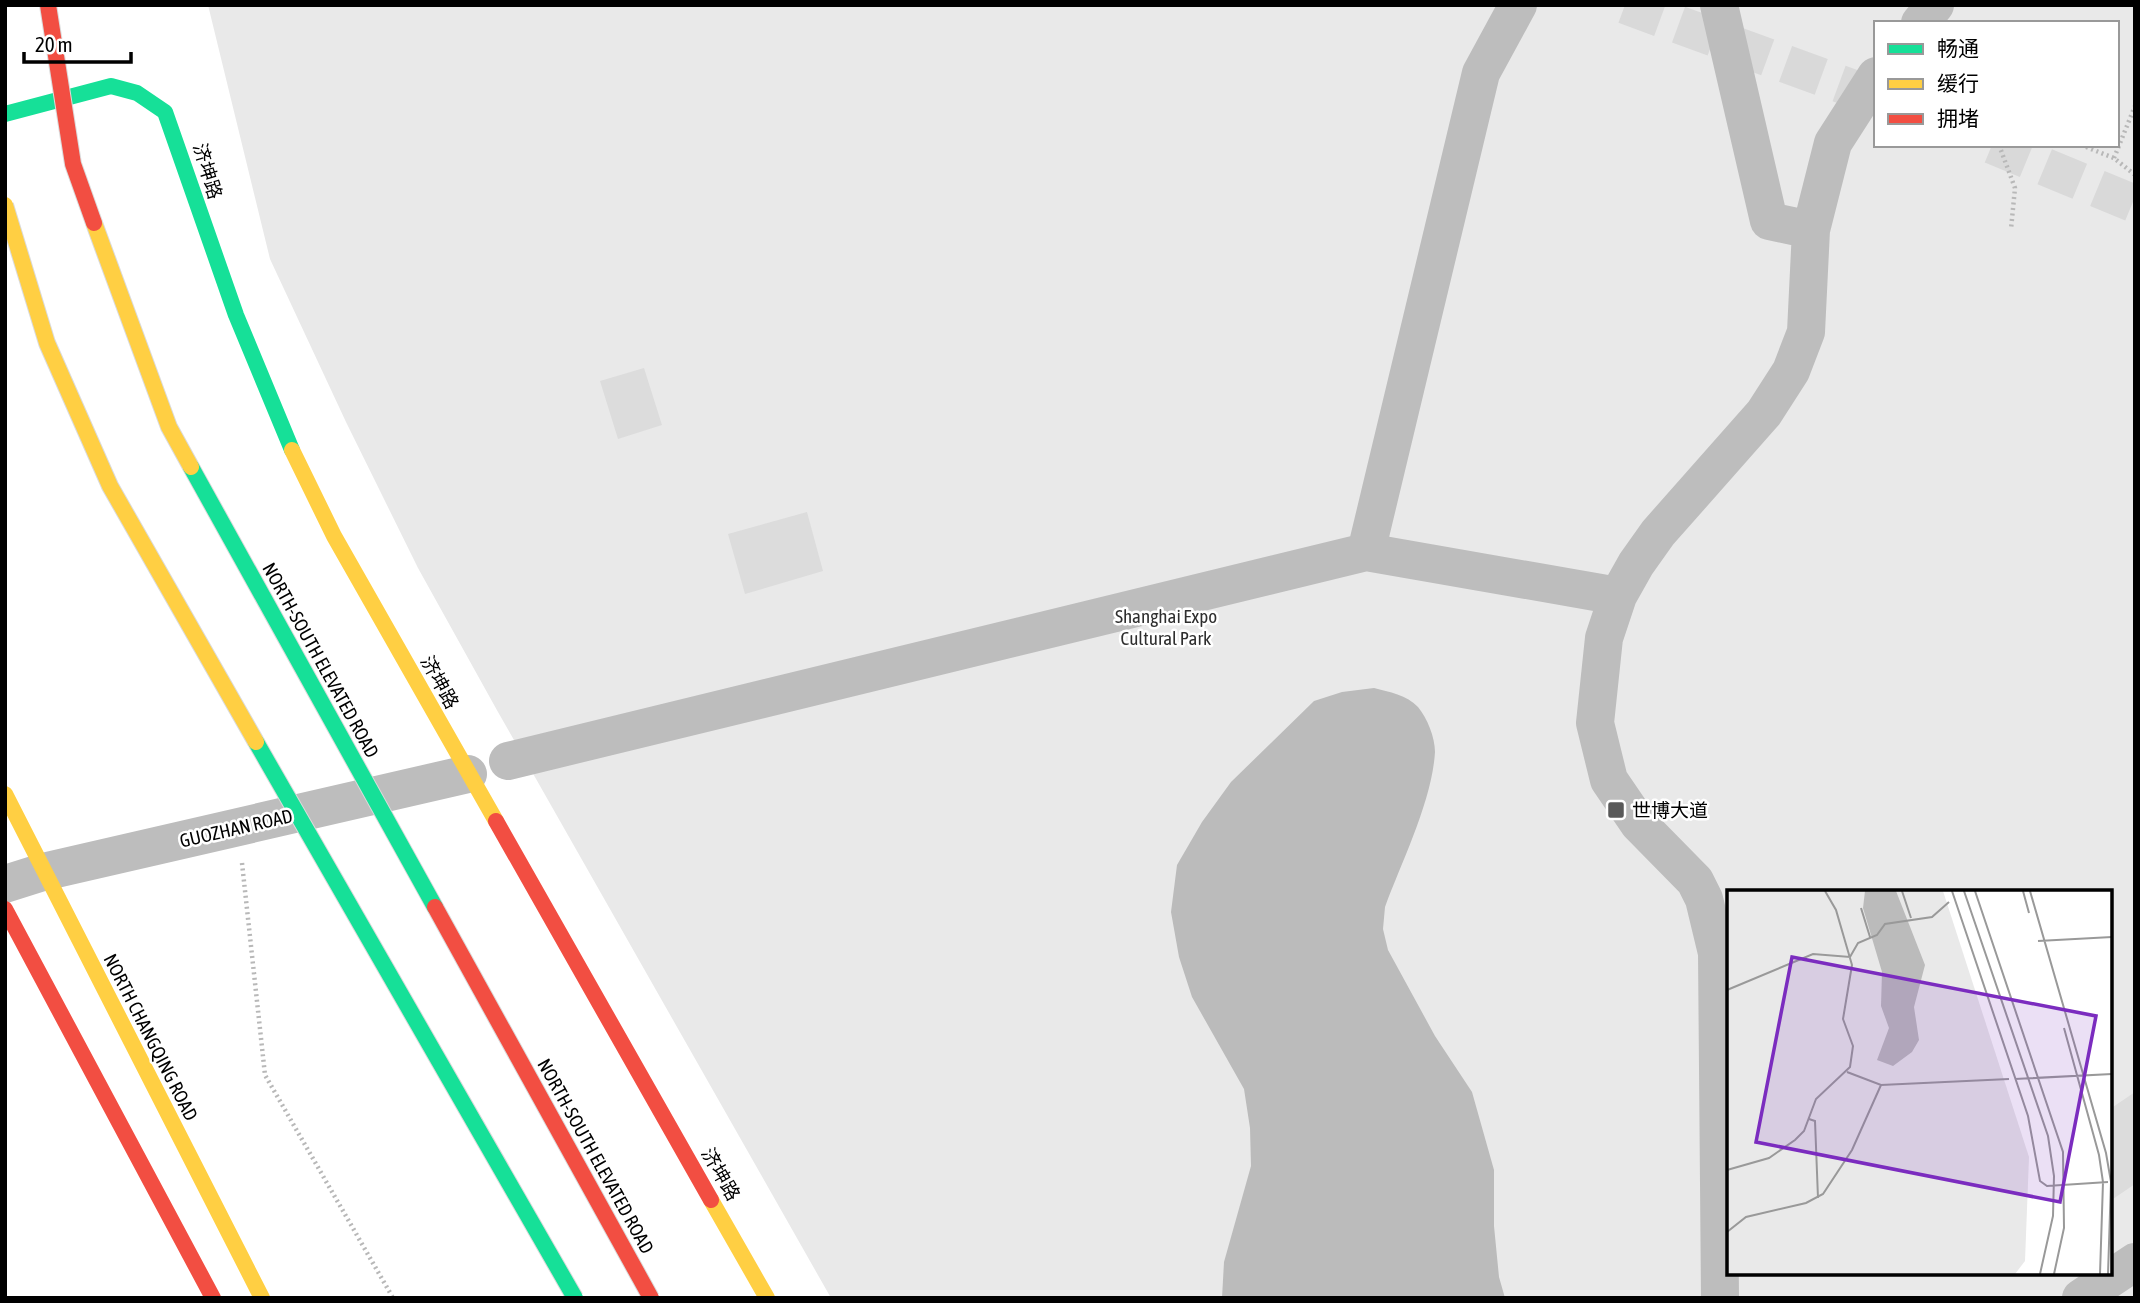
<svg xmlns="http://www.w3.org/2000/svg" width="2140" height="1303" font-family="'Asap Condensed','Noto Sans SC',sans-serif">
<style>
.green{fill:#e9e9e9;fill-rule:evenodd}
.water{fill:#bbb}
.building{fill:#dcdcdc}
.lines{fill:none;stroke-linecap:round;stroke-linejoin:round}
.secondary-tunnel{stroke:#d9d9d9;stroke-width:38;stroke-dasharray:38 19;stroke-linecap:butt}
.path{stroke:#b8b8b8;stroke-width:4.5;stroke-dasharray:2 3.5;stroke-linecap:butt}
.street{stroke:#bdbdbd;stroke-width:38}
.fast{stroke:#16e098;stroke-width:16}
.slow{stroke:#ffcf43;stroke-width:16}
.jam{stroke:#f24e42;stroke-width:16}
.fast-bridge-casing{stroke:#dbdbdb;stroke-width:18;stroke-linecap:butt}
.slow-bridge-casing{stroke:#dbdbdb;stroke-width:18;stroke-linecap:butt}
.jam-bridge-casing{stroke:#dbdbdb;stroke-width:18;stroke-linecap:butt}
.fast-bridge{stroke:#16e098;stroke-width:16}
.slow-bridge{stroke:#ffcf43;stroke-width:16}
.jam-bridge{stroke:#f24e42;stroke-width:16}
.poi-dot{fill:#595959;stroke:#fff;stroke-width:2.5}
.labels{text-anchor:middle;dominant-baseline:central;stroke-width:5;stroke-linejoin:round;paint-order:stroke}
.street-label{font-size:19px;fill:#000;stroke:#fff}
.park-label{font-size:19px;fill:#2e2e2e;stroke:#fff}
.poi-label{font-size:19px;fill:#000;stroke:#fff;text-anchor:start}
.inset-road{fill:none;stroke:#999;stroke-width:2}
.view{fill:#7b2cbf;fill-opacity:0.15;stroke:#7b2cbf;stroke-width:3.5}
.inset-edge{fill:none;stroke:#000;stroke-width:3.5}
</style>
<rect width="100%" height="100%" fill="#fff"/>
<path class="green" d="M 208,5 L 2135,5 L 2135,1298 L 831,1298 L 498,712 L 418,568 L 346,422 L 270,259 ZM 1876,23 L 2117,23 L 2117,145 L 1876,145 ZM 1729,892 L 2110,892 L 2110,1273 L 1729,1273 Z"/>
<path class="water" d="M 1374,688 C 1389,692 1407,695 1418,707 C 1427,718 1435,737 1435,752 C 1432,801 1402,861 1385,907 L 1383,929 L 1388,950 L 1435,1036 L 1472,1092 L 1494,1170 L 1494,1226 L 1499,1277 L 1505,1298 L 1222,1298 L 1224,1262 L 1251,1166 L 1250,1128 L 1244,1089 L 1192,997 L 1179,957 L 1171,912 L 1177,865 L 1202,822 L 1231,782 L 1314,701 L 1342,692 Z"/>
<path class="building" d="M 644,368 L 662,425 L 618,439 L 600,381 Z
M 807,512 L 823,571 L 745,594 L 728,534 Z
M 2135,1092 L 2135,1184 L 2110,1201 L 2110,1109 Z"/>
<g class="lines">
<path class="secondary-tunnel" d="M 1625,5 L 1876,97
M 1992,145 L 2135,204"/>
<path class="path" d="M 1999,145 L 2015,188 L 2011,229
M 2081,145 L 2114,158 L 2135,175
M 2114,158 L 2135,106
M 242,863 L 265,1075 L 393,1298"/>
<path class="street" d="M 1719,5 L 1769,221 L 1811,230
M 1920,23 L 1935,5
M 1366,552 L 1481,73 L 1518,5
M 508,761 L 1366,552 L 1618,596
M 5,884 L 43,872 L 468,774
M 1720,1298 L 1717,953 L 1704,899 L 1695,881 L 1639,824 L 1609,780 L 1595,723 L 1604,638 L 1618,596 L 1636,564 L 1658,533 L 1764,413 L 1791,371 L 1806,332 L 1811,230 L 1833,143 L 1876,76
M 2081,1298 L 2135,1262"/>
<path class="fast" d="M 5,114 L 111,86 L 137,93 L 165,112 L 236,315 L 292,450"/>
<path class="slow" d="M 292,450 L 334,536 L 496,821
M 5,794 L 262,1298
M 711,1200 L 767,1298"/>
<path class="jam" d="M 496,821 L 711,1200
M 5,909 L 213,1298"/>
<defs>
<path id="fast-bridge" d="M 191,467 L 435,907
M 256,742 L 575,1298"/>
<path id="slow-bridge" d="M 5,205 L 47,343 L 110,486 L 256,742
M 94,223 L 169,427 L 191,467"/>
<path id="jam-bridge" d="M 48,5 L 73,164 L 94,223
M 435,907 L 651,1298"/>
</defs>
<use href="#fast-bridge" class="fast-bridge-casing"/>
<use href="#slow-bridge" class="slow-bridge-casing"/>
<use href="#jam-bridge" class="jam-bridge-casing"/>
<use href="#fast-bridge" class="fast-bridge"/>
<use href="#slow-bridge" class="slow-bridge"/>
<use href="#jam-bridge" class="jam-bridge"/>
</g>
<rect class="poi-dot" x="1607" y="801" width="18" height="18" rx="3.5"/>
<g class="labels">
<g class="street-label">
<text transform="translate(208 171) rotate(73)">济坤路</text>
<text transform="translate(321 660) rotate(61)">NORTH-SOUTH ELEVATED ROAD</text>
<text transform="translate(440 682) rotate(61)">济坤路</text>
<text transform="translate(236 828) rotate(-13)">GUOZHAN ROAD</text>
<text transform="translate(151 1037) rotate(63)">NORTH CHANGQING ROAD</text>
<text transform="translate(596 1156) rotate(61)">NORTH-SOUTH ELEVATED ROAD</text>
<text transform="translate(721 1174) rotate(60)">济坤路</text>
</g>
<g class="park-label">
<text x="1166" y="616">Shanghai Expo<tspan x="1166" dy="22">Cultural Park</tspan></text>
</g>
<g class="poi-label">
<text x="1632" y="810">世博大道</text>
</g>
</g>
<g transform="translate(1727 890)">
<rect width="385" height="385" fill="#fff"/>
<path d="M 0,1 L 216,1 L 302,267 L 298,371 L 288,384 L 0,384 Z" fill="#e9e9e9"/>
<path d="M 138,1 L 169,1 L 198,75 L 187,117 L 192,150 L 185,162 L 166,176 L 150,170 L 162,138 L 154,116 L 155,82 L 136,18 Z" fill="#bbb"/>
<path class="inset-road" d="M 175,1 L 184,28M 225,1 L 301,226 L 313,291 L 320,296 L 381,292M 237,1 L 321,246 L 327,286 L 326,326 L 313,384M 248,1 L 336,262 L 337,338 L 327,384M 296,1 L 302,23M 303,1 L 379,263 L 384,292 L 381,384M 134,18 L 143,47M 311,51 L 385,47M 0,100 L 86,64 L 123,67 L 131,53 L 150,45 L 158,34 L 205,27 L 222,12M 337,138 L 372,265 L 376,292 L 373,384M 120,182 L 154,195 L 282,189M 288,189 L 385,184M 82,229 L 88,231 L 91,308M 0,280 L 42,268 L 68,250 L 77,241 L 89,209 L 123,177 L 126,156 L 116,129 L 125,75 L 109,20 L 98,1M 0,342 L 19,327 L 79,313 L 96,304 L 125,260 L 154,195"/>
<path class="view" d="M 65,67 L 369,126 L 333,312 L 29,252 Z"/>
<rect width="385" height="385" class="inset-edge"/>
</g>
<rect width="2140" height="1303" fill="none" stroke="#000000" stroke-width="14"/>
<rect x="1874" y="21" width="245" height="126" fill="#ffffff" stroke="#999999" stroke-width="2"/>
<rect x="1888" y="44" width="35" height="10" fill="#16e098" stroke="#999999" stroke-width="2"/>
<text x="1937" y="56" font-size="21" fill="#000000">畅通</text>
<rect x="1888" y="79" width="35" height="10" fill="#ffcf43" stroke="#999999" stroke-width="2"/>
<text x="1937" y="91" font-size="21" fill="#000000">缓行</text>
<rect x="1888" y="114" width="35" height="10" fill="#f24e42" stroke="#999999" stroke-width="2"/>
<text x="1937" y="126" font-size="21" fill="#000000">拥堵</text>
<path d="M24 52v10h107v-10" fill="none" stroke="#000000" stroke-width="3.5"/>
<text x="35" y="52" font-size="21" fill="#000000" stroke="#ffffff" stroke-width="5" paint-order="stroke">20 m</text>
</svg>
